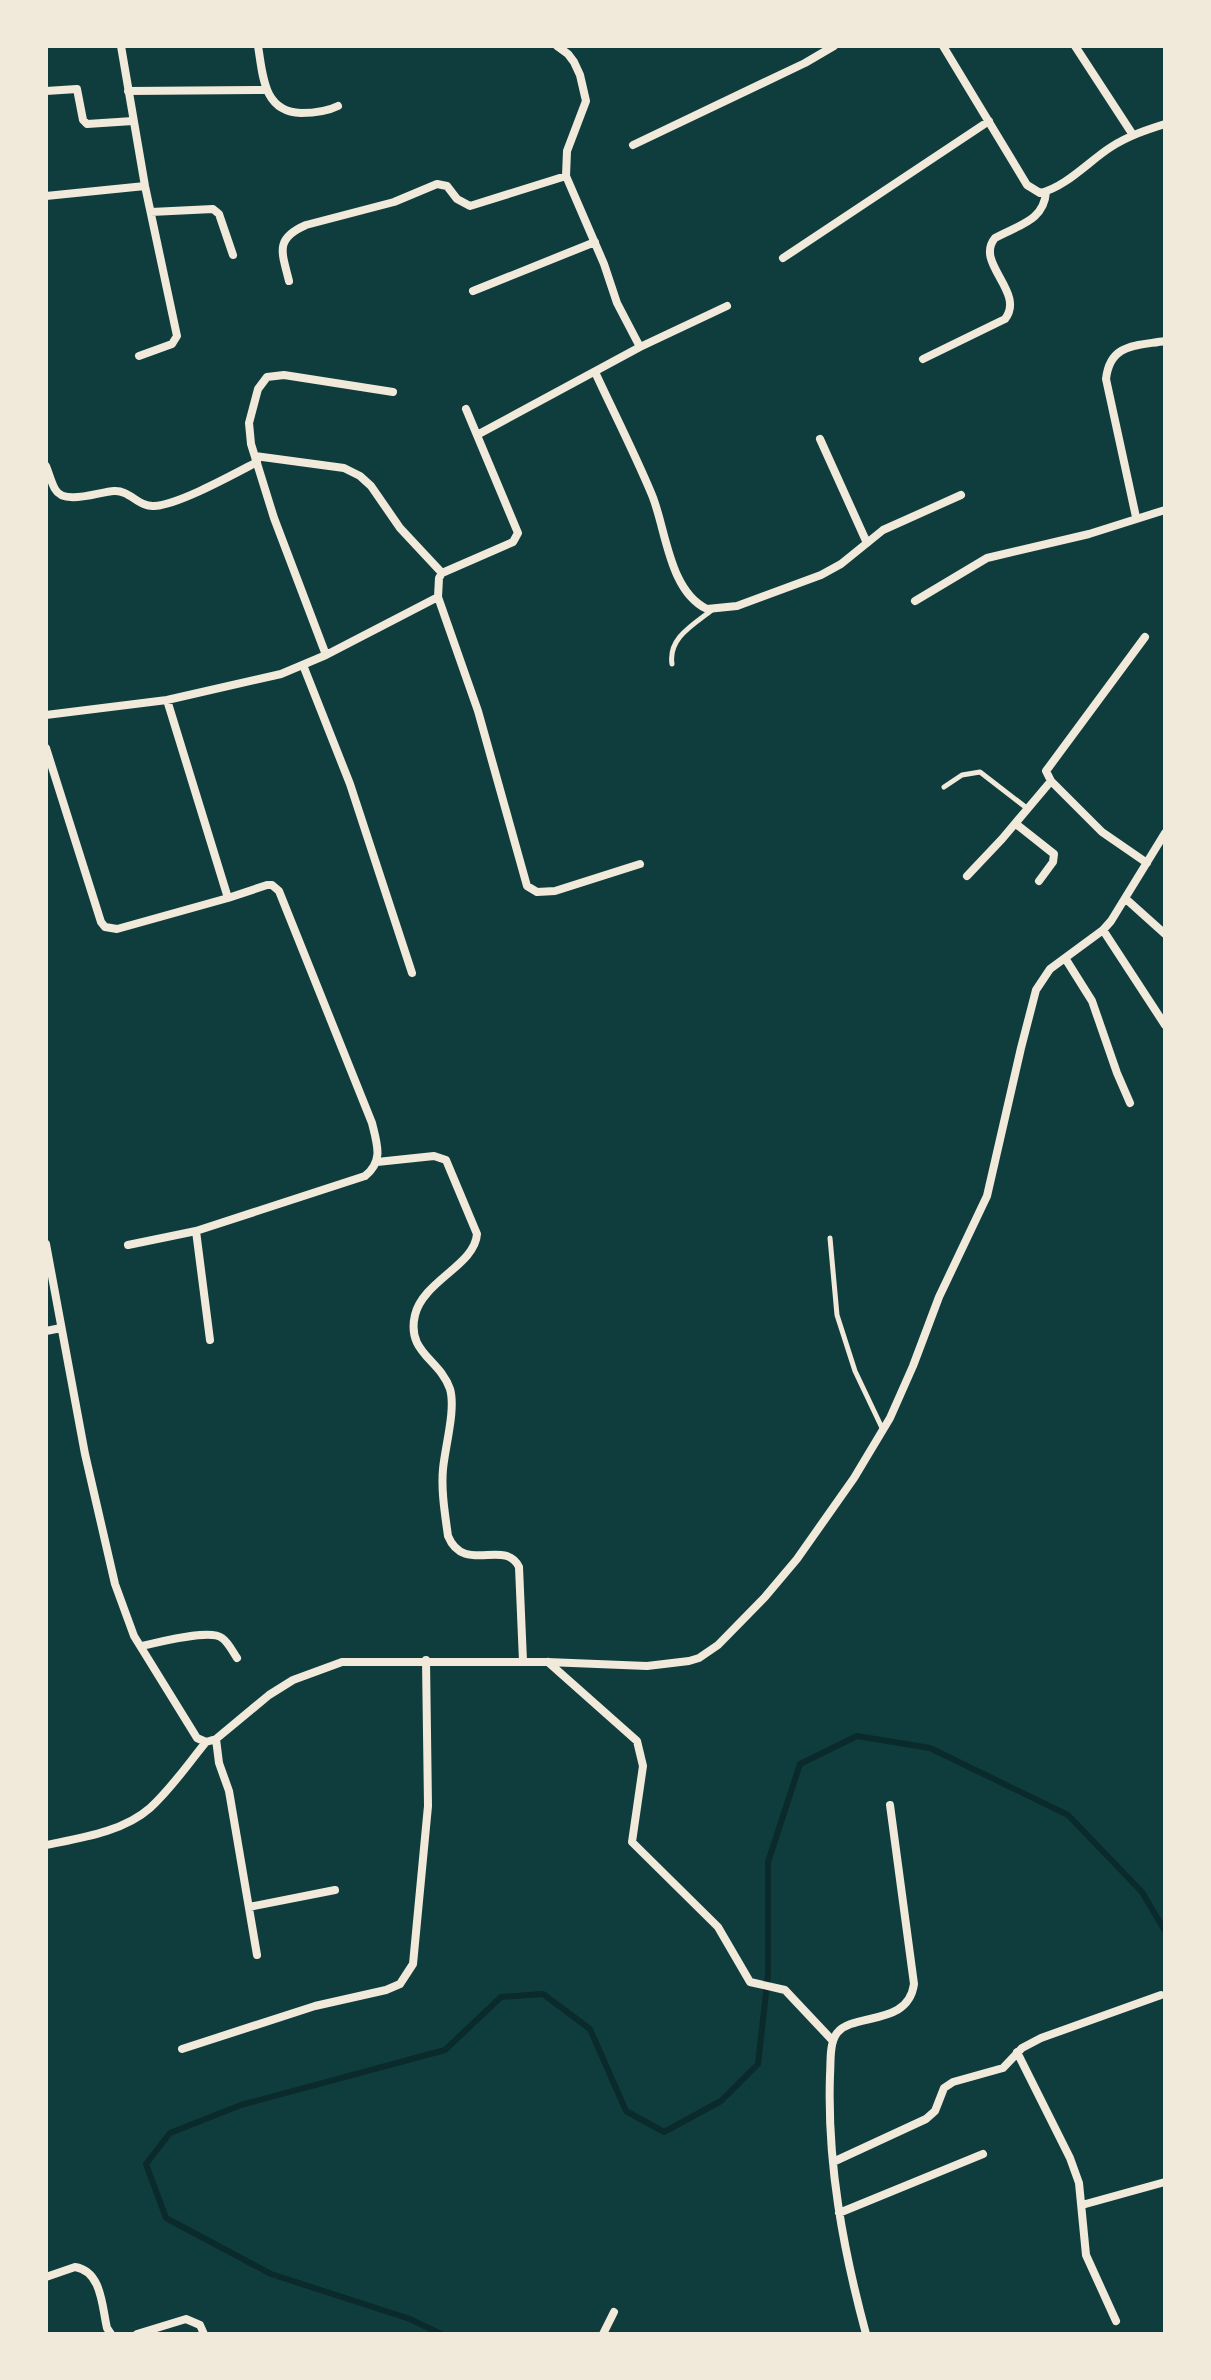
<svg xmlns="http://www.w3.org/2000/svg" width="1211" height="2380" font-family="'Space Grotesk',sans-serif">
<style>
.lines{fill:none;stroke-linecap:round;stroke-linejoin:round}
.stream{stroke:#0a2a2b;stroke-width:6}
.service{stroke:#f1e9da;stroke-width:5}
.minor{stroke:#f1e9da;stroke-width:8}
</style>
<rect width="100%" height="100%" fill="#0f3d3e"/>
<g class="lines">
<path class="stream" d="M 441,2334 L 410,2319 L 271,2274 L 166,2218 L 146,2164 L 170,2133 L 241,2105 L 445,2050 L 501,1997 L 543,1994 L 590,2029 L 626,2111 L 664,2132 L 721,2101 L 758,2064 L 768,1975 L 768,1862 L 800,1764 L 857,1736 L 930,1748 L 1068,1815 L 1142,1892 L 1165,1931"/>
<path class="service" d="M 672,664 C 668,638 693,625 712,610
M 944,787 L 962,775 L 980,772 L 1028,809
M 830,1238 L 837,1315 L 855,1371 L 883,1430"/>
<path class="minor" d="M 121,46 L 145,186 L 177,336 L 172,344 L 139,356
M 258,46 C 263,75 263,112 301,113 C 314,113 326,112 338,106
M 557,46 L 568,54 L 574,62 L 580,75 L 586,101 L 567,151 L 566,176 L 604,264 L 617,303 L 640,347 L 727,306
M 943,46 L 1027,185 L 1040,193 C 1066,187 1089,161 1111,147 C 1128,136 1146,130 1165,124
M 1075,46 L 1133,135
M 46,91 L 77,89 L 83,120 L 87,124 L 133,121
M 128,91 L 266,90
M 633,145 L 805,63 L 834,46
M 46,196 L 145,186
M 151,212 L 213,209 L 219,214 L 233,255
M 783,258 L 989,121
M 289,281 C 282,252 274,239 306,225 L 394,202 L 437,184 L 447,186 L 457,199 L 470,206 L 566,176
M 473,291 L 595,242
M 923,359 L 1005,319 C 1026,292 974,263 995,238 C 1018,225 1044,221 1046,192
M 595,372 C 614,413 635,454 652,495 C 666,529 669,591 707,609 L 737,606 L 821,575 L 841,564 L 883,530 L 961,495
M 477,435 L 640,347
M 820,439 L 867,543
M 255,456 L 344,468 L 360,476 L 371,486 L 400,528 L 442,573
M 46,466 C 49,473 51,482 55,489 C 64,506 98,492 114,491 C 130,490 138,507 154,506 C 178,505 234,474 257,462
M 1136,517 L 1106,379 C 1110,343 1136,346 1165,341
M 438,597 L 478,711 L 527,886 L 537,892 L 555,891 L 640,864
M 915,601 L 987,558 L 1089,534 L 1165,510
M 1145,637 L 1046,771 L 1051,781 L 1102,832 L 1147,863
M 326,655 L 274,518 L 251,444 L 249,423 L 258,389 L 267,377 L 284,375 L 393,392
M 303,665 L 350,784 L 412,973
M 46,715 L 167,700 L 281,674 L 326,655 L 438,597 L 439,578 L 442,573 L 513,542 L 518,533 L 466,409
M 46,748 L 101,922 L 105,927 L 117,929 L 228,898 L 167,700
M 1016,824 L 1054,854 L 1053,862 L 1039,881
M 967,876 L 1002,839 L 1051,781
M 1126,899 L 1165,934
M 1103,930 L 1165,1025
M 1065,958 L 1092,1001 L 1117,1073 L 1130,1103
M 377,1162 L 434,1156 L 446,1160 L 477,1234 C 475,1265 423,1281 415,1315 C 406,1353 440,1359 450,1389 C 456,1409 445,1447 443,1469 C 441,1491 445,1514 448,1536 C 464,1575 505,1538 519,1567 L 523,1661
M 196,1231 L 210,1340
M 46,1244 L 85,1454 L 115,1584 L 134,1636 L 197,1738 L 206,1742 L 216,1739 L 269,1695 L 293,1680 L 342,1662 L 547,1662 L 647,1666 L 689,1661 L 699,1658 L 718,1645 L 765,1597 L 797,1559 L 854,1478 L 890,1418 L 913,1366 L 939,1297 L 987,1196 L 1021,1048 L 1036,990 L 1050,969 L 1103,930 L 1111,921 L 1165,833
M 128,1245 L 196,1231 L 365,1176 C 384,1161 377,1144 372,1123 L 279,891 L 272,885 L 267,885 L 228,898
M 46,1331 L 61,1328
M 141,1646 C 157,1643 210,1628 222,1638 C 228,1642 233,1652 237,1658
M 548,1662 L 637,1741 L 643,1766 L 632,1842 L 718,1927 L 750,1982 L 785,1990 L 833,2041
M 216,1739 L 219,1763 L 229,1791 L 257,1955
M 46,1845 C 80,1838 123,1832 150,1808 C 171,1789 188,1764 206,1742
M 249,1907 L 335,1890
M 182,2049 L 315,2006 L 386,1990 L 400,1984 L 413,1964 L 428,1806 L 426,1660
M 1017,2052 L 1070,2158 L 1079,2183 L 1086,2255 L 1116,2321
M 833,2162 L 926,2119 L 935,2111 L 944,2088 L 953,2082 L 1003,2068 L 1022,2048 L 1041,2038 L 1161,1995
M 1082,2205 L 1165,2182
M 839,2213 L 983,2154
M 46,2277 L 75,2267 C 102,2271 102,2307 107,2328 L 111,2334
M 137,2334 L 186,2319 L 200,2325 L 204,2334
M 603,2334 L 614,2312
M 866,2334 C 843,2249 827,2163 830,2075 C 831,2062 829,2044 837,2033 C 854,2012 908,2027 914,1984 L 890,1805"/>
</g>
<rect width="1211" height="2380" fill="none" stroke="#f1e9da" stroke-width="96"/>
</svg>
